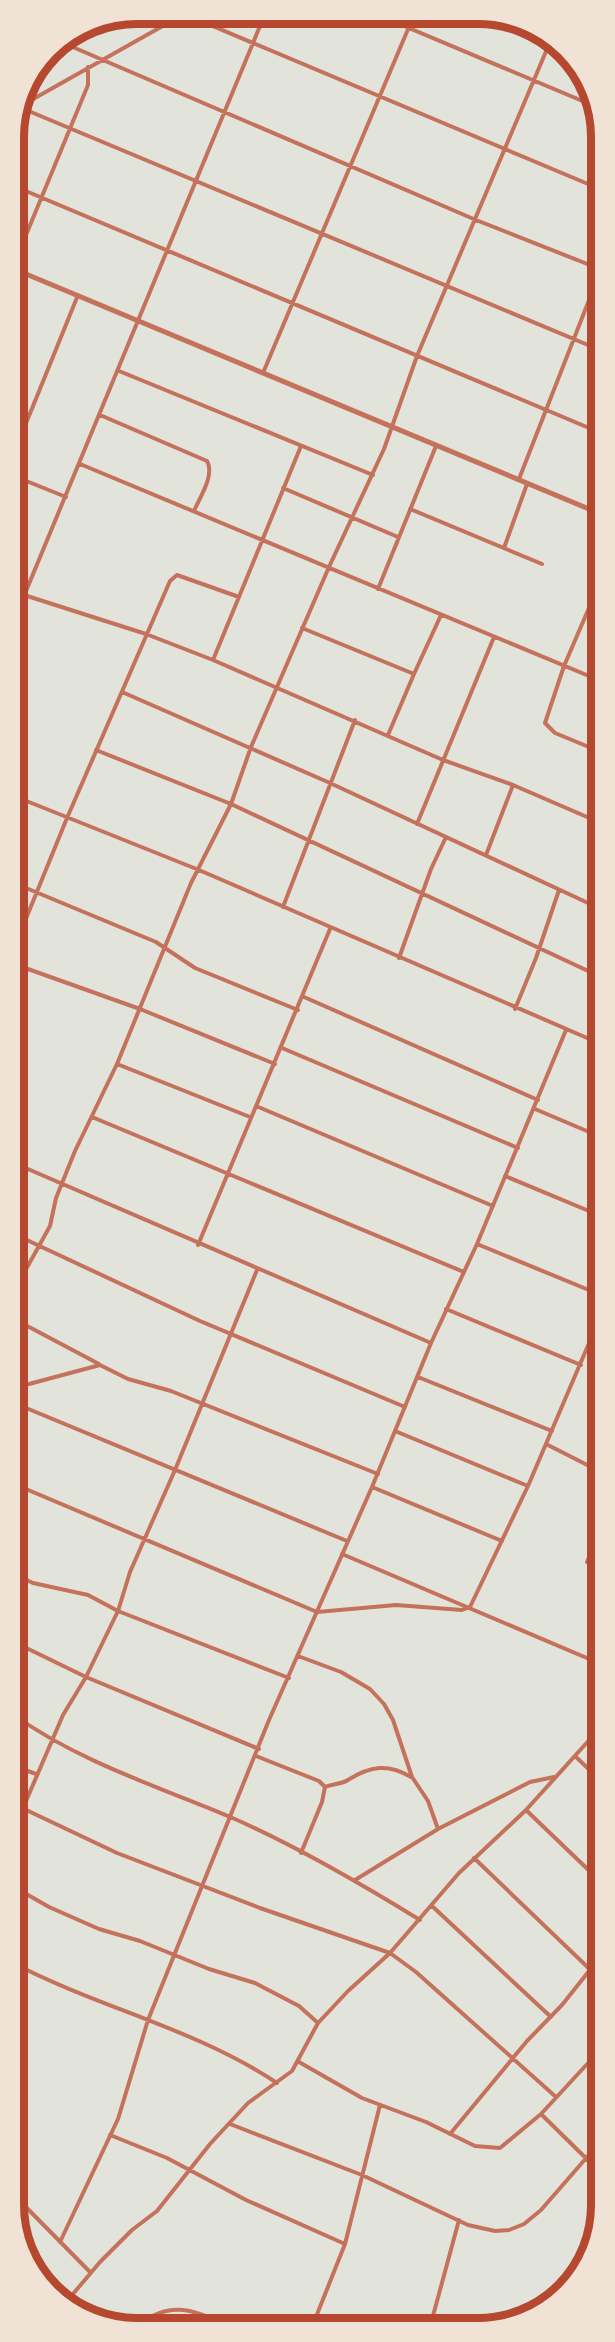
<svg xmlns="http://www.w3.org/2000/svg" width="615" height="2342" font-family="Roboto,sans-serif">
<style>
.green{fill:#e2e4dc}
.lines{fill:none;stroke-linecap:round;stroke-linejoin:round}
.minor{stroke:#c5725c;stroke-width:4}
.tertiary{stroke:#c5725c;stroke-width:5}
.rim{fill:none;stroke:#b5482f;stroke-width:8}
</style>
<rect width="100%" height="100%" fill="#f6efe4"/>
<path class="green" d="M 137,14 L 502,16 L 565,50 L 600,121 L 601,2212 L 571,2287 L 539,2312 L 494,2327 L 113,2326 L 50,2292 L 15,2221 L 14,130 L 23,90 L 50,50 L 90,23 Z"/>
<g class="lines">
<path class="minor" d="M 184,14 L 600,189
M 378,15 L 592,105
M 61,42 L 476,220 L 600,269
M 19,107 L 600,350
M 19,107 L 184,14
M 14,186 L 601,433
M 14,264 L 88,85 L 88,67
M 119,371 L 373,475
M 263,373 L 414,15
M 100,415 L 207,461 C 215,475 200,497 194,511
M 14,453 L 78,295
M 80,464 L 601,681
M 14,476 L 66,497
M 519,479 L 600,272
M 283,488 L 398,537
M 410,509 L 542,564
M 504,548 L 527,484
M 601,580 L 564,666 L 545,723 L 555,733 L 601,752
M 378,589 L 436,446
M 24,595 L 146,634 L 213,660 L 443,760 L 513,785 L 601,823
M 14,620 L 265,14
M 302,628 L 414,674 L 441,615
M 213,660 L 301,446
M 122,692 L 330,783 L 601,909
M 388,735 L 414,674
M 96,750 L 231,804 L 601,977
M 14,796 L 199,870 L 601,1044
M 417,824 L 494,637
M 486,855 L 513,785
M 14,883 L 156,942 L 195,968 L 298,1010
M 283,907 L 355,720
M 14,948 L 67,818 L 170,581 L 177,575 L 239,597
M 399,958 L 431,869 L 446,837
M 14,964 L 140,1009 L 275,1064
M 304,997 L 538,1100
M 515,1009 L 536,958 L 559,890
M 282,1048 L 518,1148
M 117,1064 L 250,1117
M 256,1106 L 493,1206
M 535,1109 L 601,1137
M 92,1117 L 464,1272
M 14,1163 L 431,1343
M 505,1176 L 601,1216
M 14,1234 L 200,1321 L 405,1407
M 477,1244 L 601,1295
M 198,1245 L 330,929
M 14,1291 L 50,1226 L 56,1198 L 75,1151 L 117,1064 L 191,883 L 231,804 L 251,747 L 329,567 L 384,449 L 417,356 L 550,42
M 446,1309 L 581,1365
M 14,1319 L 99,1364
M 418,1377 L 552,1431
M 14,1388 L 100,1365 L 128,1379 L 171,1391 L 378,1474
M 14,1403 L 347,1541
M 395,1431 L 528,1486
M 546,1444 L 601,1472
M 14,1484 L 317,1612 L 396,1605 L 462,1610 L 470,1607 L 528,1486 L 601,1315
M 372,1487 L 502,1541
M 601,1529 L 587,1562 L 601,1571
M 342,1554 L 601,1664
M 14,1574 L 33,1583 L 88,1595 L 118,1611 L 289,1678
M 14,1642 L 86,1677 L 259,1749
M 298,1656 L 341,1672 L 370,1689 L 384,1704 L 393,1720 L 412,1777 L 428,1801 L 438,1829
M 14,1715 C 78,1761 156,1786 228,1816 C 293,1844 360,1883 420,1920
M 256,1756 L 319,1781 L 325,1787 L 322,1802 L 301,1853
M 575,1756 L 601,1781
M 14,1766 L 36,1774
M 325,1787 C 332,1784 342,1784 348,1780 C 370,1766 388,1763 411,1777
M 22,1808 L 117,1853 L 260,1908 L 390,1953 L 416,1972 L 556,2097
M 526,1810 L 601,1882
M 14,1829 L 63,1715 L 86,1677 L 118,1611 L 130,1572 L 175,1470 L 257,1270
M 474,1858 L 601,1980
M 355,1880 L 438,1829 L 530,1782 L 554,1777
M 14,1887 L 49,1907 L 99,1929 L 140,1941 L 209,1969 L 255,1983 L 299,2006 L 318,2023
M 432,1906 L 551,2017
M 15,1964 C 100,2008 196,2029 277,2083
M 15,1976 L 22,1968
M 299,2062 L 362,2098 L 426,2122 L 475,2146 L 500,2148 L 541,2114 L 601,2049
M 541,2114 L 601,2173
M 230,2124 L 362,2175 L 468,2225 L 495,2231 L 509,2230 L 524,2224 L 541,2210 L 601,2141
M 450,2134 L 527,2041 L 562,2005 L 601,1956
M 110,2135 L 167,2158 L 246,2200 L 345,2244
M 15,2196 L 90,2272
M 60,2242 L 118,2119 L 148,2020 L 269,1720 L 372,1487 L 431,1343 L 477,1244 L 566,1030
M 67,2301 L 100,2262 L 132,2230 L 157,2211 L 210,2144 L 248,2103 L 292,2071 L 318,2023 L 348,1991 L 390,1953 L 459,1873 L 526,1810 L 601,1727
M 136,2326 C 172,2299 192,2310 230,2326
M 312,2327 L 345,2244 L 380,2105
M 430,2327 L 459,2220"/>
<path class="tertiary" d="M 14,269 L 601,514"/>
</g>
<path d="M0 0H615V2342H0ZM137 24H478A113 113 0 0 1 591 137V2205A113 113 0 0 1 478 2318H137A113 113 0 0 1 24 2205V137A113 113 0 0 1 137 24Z" fill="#f1e2d6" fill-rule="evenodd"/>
<path class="rim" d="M137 24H478A113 113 0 0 1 591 137V2205A113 113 0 0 1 478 2318H137A113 113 0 0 1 24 2205V137A113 113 0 0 1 137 24Z"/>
</svg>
